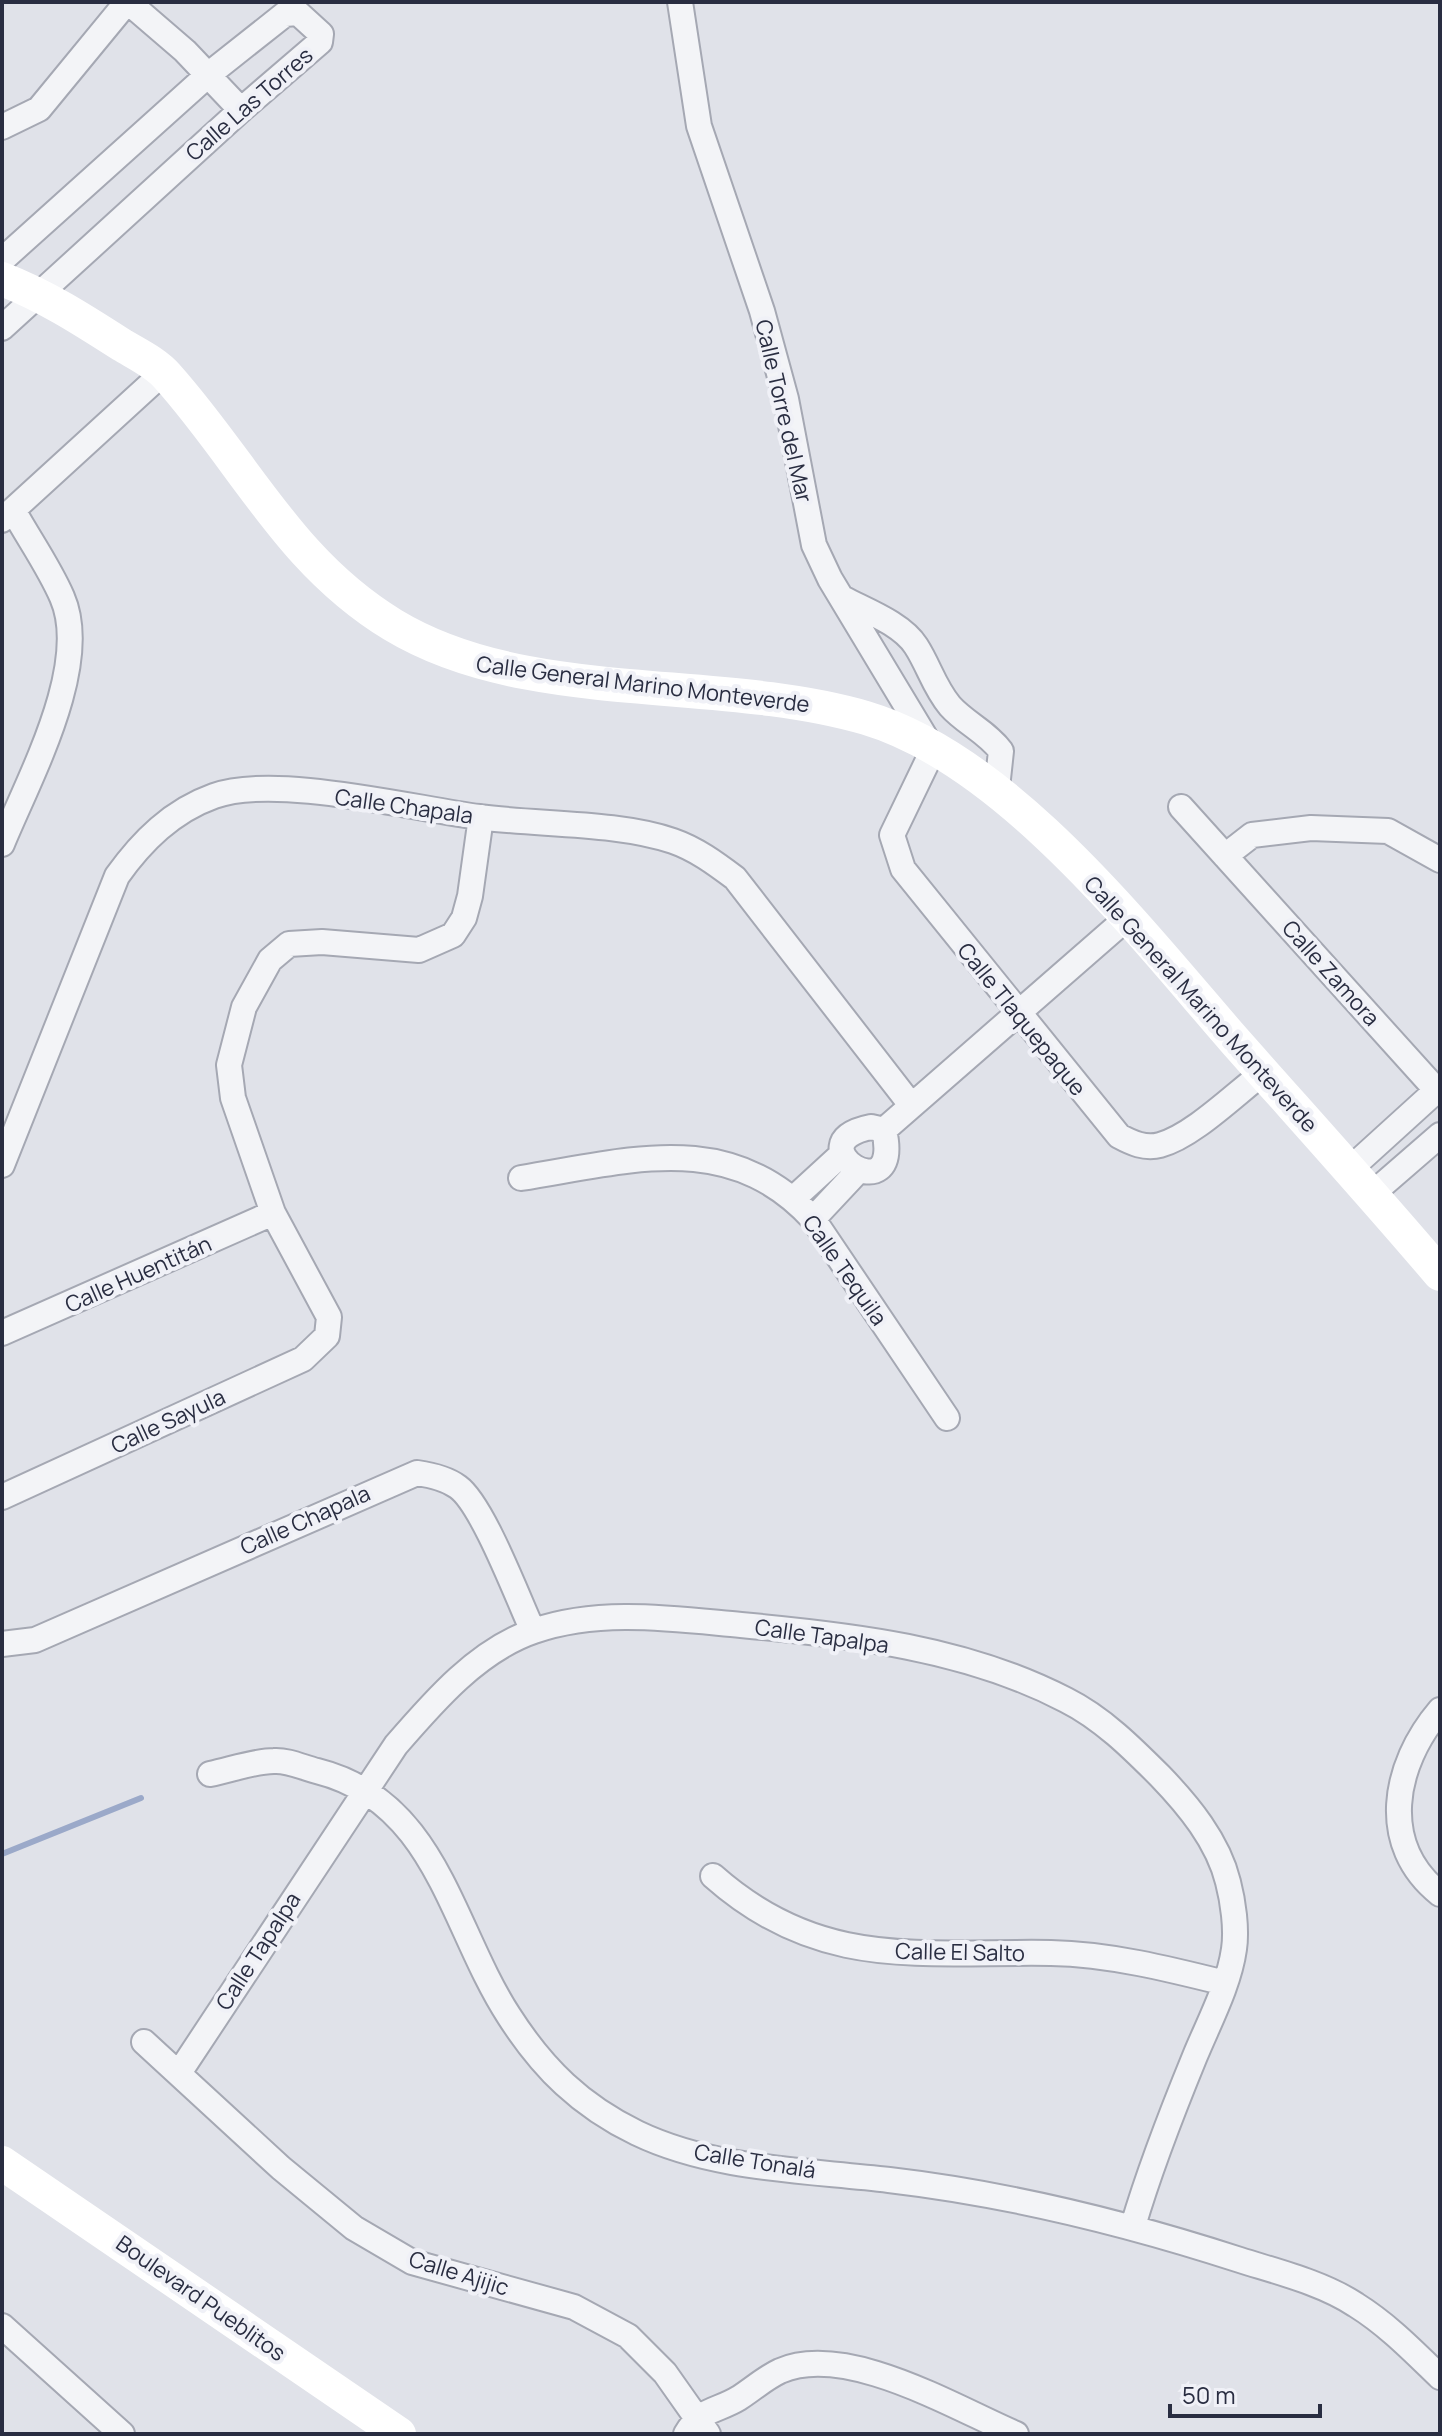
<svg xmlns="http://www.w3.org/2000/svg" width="1442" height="2436" font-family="Manrope,sans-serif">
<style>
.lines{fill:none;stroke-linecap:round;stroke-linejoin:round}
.stream{stroke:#9ba9c9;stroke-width:6}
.street-casing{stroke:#a5a8b3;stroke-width:28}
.street{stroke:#f3f4f7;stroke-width:24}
.secondary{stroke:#fff;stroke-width:34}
.labels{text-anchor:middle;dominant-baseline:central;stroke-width:8;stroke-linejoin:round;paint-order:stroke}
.street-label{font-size:22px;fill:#292d41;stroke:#f0f1f7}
</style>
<rect width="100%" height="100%" fill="#e0e2e9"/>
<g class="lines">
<path class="stream" d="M 2,1854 L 141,1798"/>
<defs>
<path id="street" d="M 128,2 L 185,51 L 241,110
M 680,2 L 699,126 L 762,311 L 786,399 L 814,545 L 830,579 L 933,750 L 892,835 L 903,869 L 1119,1136 C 1132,1143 1145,1149 1160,1145 C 1193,1136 1235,1094 1263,1073
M 2,127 L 39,109 L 127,2
M 2,260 L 208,75 L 285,14 L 298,13 L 321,34 L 320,42 L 241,110 L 2,328
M 2,520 L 164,372
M 844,599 C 867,611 902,624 916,646 C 929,666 934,687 950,706 C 965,723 987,732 1001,751 L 997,788
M 1181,807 L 1440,1094
M 2,844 C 28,780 92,665 62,597 C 49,567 29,539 13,510
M 1225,856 L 1252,835 L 1311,828 L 1388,831 L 1440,860
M 871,1127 L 884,1130 C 904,1217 790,1143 871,1127 Z
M 884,1130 L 1127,918
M 2,1165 L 117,876 C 142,841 172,811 214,796 C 275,774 411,808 479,817 C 538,825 618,822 673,841 C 696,849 715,863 735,878 L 911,1105
M 1350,1169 L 1437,1090
M 521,1178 C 629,1161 729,1128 813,1219 L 947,1418
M 1372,1194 L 1440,1135
M 794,1198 L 842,1154
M 813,1219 L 857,1172
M 2,1333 L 273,1213
M 2,1497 L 303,1359 L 327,1336 L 329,1317 L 273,1213 L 233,1098 L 229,1065 L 244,1007 L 270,960 L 289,944 L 322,942 L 419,950 L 453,935 L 464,918 L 470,896 L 481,817
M 2,1644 L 35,1640 L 417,1473 C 431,1475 446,1478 458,1487 C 483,1505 518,1599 533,1631
M 1440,1710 C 1393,1765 1378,1845 1440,1894
M 210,1774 C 230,1770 254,1761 274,1761 C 288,1760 304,1768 317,1771 C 437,1801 451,1927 509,2016 C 543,2069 581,2106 637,2133 C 714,2170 806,2170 889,2180 C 1009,2194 1126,2223 1240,2260 C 1278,2272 1323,2283 1356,2305 C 1388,2325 1413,2351 1440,2377
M 713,1876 C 820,1971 920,1951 1051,1953 C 1109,1954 1169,1969 1225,1983
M 144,2042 L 281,2168 L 354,2228 L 412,2262 L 574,2307 L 628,2336 L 665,2373 L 708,2434
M 179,2073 L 396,1745 C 434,1701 478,1650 534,1631 C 600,1608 674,1619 741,1625 C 851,1635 966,1648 1066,1700 C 1102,1718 1132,1748 1160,1776 C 1188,1805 1218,1841 1228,1882 C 1233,1901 1237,1929 1234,1949 C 1229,1985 1209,2022 1195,2056 C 1172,2112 1150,2168 1133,2226
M 2,2326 L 122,2434
M 686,2434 C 701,2408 716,2412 739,2398 C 753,2389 765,2378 780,2371 C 846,2342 955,2408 1016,2434"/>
</defs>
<use href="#street" class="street-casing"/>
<use href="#street" class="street"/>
<path class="secondary" d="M 2,279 C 46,296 83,320 122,345 C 137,354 156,363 167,376 C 245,463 289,562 393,625 C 527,706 715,674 866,718 C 1007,760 1139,931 1234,1040 C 1303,1118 1373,1195 1440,1274
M 2,2163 L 399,2434"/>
</g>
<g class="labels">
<g class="street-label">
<text transform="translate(249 104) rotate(-41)">Calle Las Torres</text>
<text transform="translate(784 411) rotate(77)">Calle Torre del Mar</text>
<text transform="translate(643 684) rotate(7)">Calle General Marino Monteverde</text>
<text transform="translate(404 806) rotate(8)">Calle Chapala</text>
<text transform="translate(1331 973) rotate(48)">Calle Zamora</text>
<text transform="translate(1201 1004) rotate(48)">Calle General Marino Monteverde</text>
<text transform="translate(1022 1019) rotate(51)">Calle Tlaquepaque</text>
<text transform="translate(845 1270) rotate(55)">Calle Tequila</text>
<text transform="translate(138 1274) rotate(-24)">Calle Huentitán</text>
<text transform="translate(168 1421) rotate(-25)">Calle Sayula</text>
<text transform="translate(305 1520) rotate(-24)">Calle Chapala</text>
<text transform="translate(822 1636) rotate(8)">Calle Tapalpa</text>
<text transform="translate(258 1951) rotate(-57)">Calle Tapalpa</text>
<text transform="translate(960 1952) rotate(1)">Calle El Salto</text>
<text transform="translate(755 2161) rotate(9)">Calle Tonalá</text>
<text transform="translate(459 2273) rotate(17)">Calle Ajijic</text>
<text transform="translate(201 2298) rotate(35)">Boulevard Pueblitos</text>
</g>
</g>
<rect width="1442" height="2436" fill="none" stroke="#292d41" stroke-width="8"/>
<path d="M1170 2404v12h150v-12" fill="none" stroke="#292d41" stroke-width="4"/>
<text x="1182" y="2404" font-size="24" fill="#292d41" stroke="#f0f1f7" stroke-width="6" paint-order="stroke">50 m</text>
</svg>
